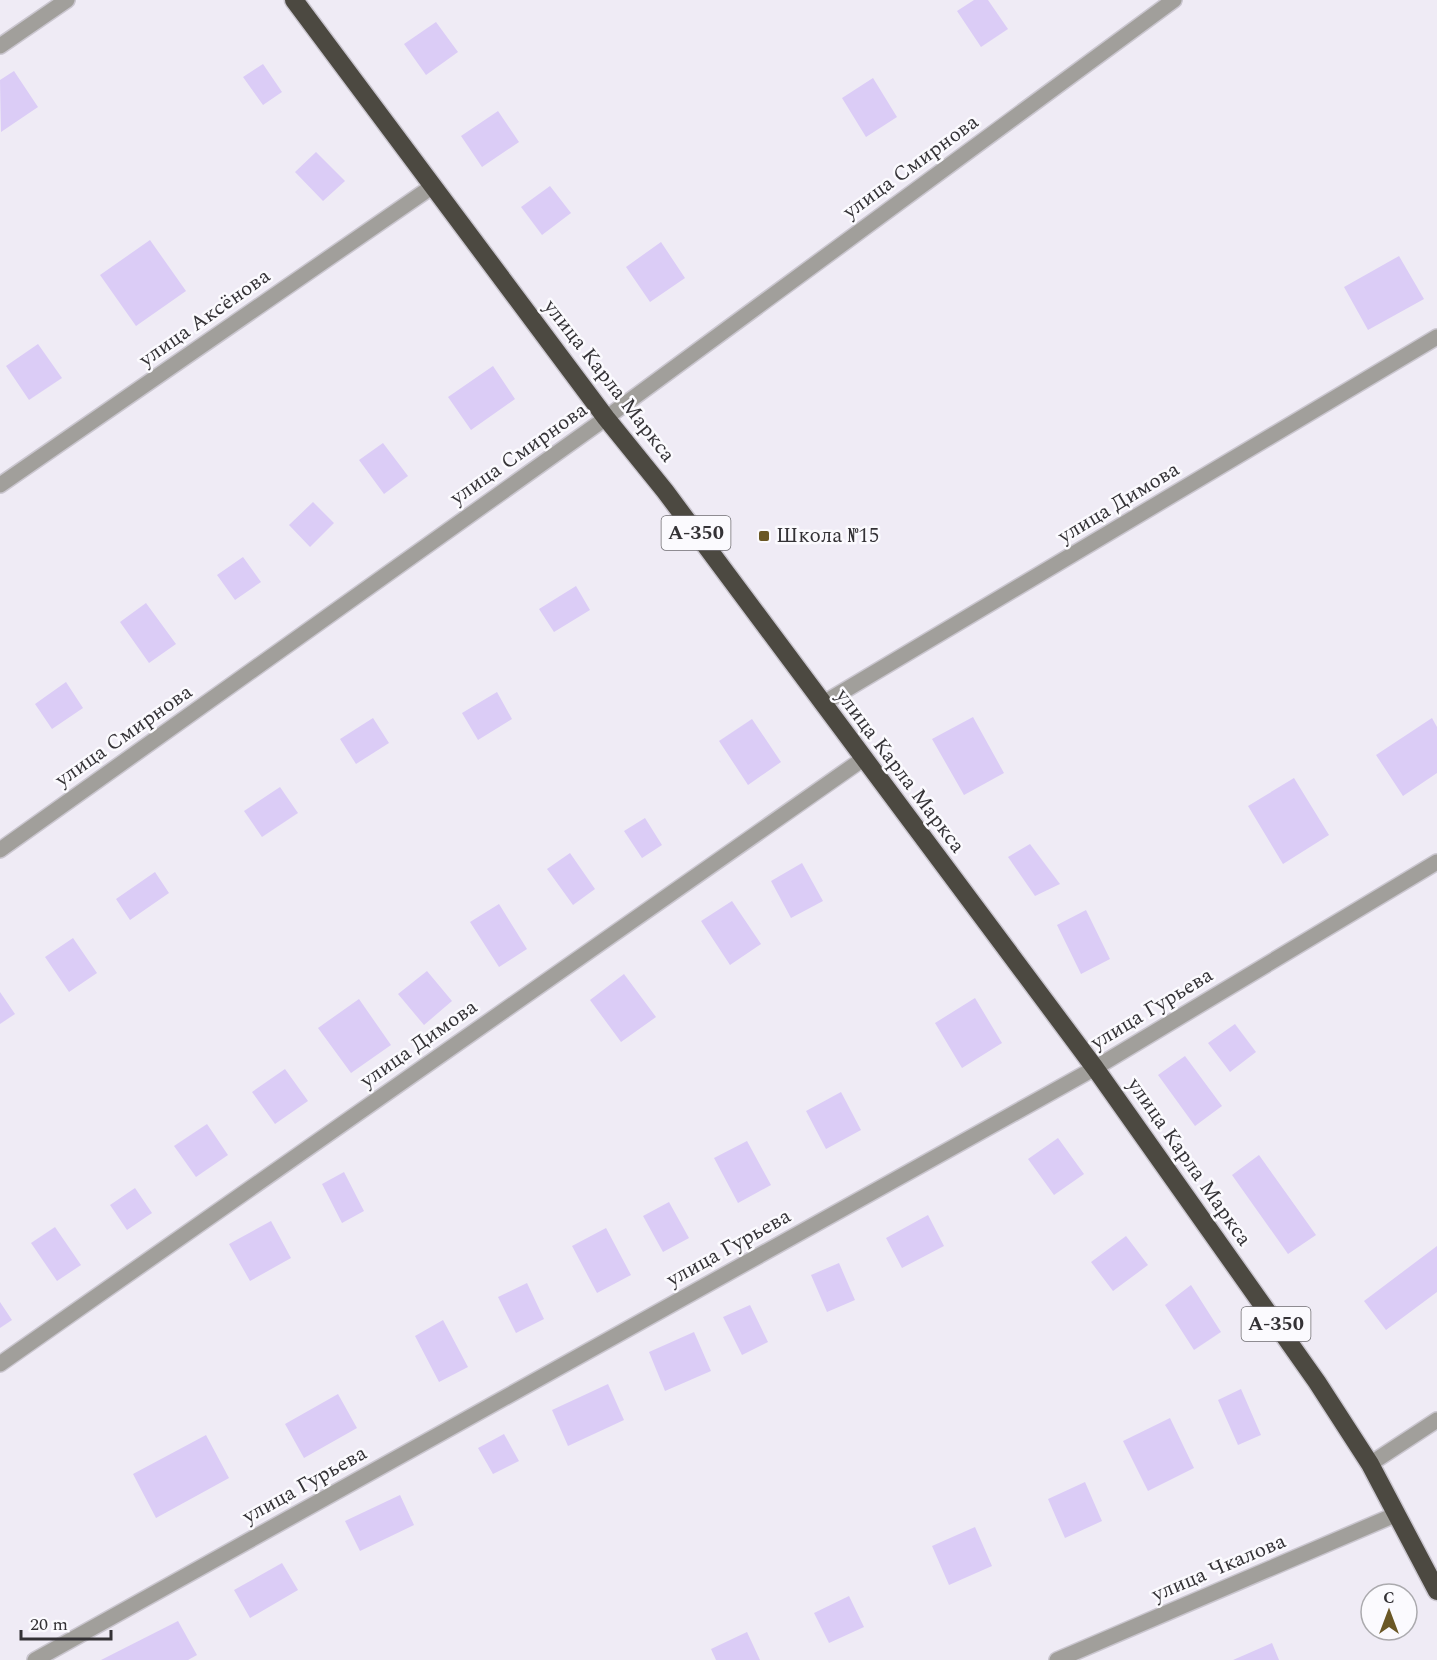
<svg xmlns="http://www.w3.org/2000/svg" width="1437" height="1660" font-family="Spectral,serif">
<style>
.building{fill:#dbccf6}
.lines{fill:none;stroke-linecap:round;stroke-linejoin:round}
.minor-casing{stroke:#cac6cf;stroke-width:18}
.highway-casing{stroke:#cac6cf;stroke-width:21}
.minor{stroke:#a19f9b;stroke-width:15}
.highway{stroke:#4c4941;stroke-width:18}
.poi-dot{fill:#6a5725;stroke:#fbfafe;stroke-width:2}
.labels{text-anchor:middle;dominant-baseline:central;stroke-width:5;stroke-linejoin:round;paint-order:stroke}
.shield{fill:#fbfafe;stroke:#706e72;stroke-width:1.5}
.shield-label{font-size:20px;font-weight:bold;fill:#343236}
.street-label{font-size:21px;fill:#343236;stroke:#fbfafe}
.poi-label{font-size:21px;fill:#343236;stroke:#fbfafe;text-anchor:start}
</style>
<rect width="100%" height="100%" fill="#efebf5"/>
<path class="building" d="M 974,0 L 988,0 L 1008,29 L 981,47 L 957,11 Z
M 436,22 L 458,52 L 426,75 L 404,44 Z
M 263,64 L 282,92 L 263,105 L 243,77 Z
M 14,71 L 38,107 L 1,132 L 0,80 Z
M 873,78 L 897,117 L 866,137 L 842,98 Z
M 498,111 L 519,142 L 482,167 L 461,136 Z
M 316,152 L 345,181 L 323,201 L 295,172 Z
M 550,186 L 571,213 L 542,235 L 521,207 Z
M 150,240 L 186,291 L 136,326 L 100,275 Z
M 661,242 L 685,278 L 650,302 L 626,267 Z
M 1399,256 L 1424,299 L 1368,330 L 1344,287 Z
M 38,344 L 62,378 L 29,400 L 6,366 Z
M 493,366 L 515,399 L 471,430 L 448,397 Z
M 383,443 L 408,476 L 384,494 L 359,460 Z
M 313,502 L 334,523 L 310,547 L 289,525 Z
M 243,557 L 261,582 L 235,600 L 217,575 Z
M 576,586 L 590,610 L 554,632 L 539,609 Z
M 146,603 L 176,644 L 149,663 L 120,622 Z
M 66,682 L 83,708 L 52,729 L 35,704 Z
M 497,692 L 512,719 L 478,740 L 462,713 Z
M 973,717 L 1004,773 L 964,795 L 932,739 Z
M 373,718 L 389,743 L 356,764 L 340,739 Z
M 1432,718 L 1437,727 L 1437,773 L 1403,796 L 1376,755 Z
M 752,719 L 781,762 L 748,785 L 719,741 Z
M 1294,778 L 1329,835 L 1283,864 L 1248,806 Z
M 280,787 L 298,813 L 262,837 L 244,811 Z
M 645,818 L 662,845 L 642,858 L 624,831 Z
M 1030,844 L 1060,884 L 1035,896 L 1008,857 Z
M 570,853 L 595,889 L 573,905 L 547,869 Z
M 802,863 L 823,901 L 791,918 L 771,881 Z
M 155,872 L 169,893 L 130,920 L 116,899 Z
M 732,901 L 761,944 L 730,965 L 701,921 Z
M 499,904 L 527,949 L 499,967 L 470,922 Z
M 1086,910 L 1110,959 L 1081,974 L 1057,925 Z
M 73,938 L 97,973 L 69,992 L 45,957 Z
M 427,971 L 452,1001 L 424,1025 L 398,994 Z
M 624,974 L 656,1017 L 621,1042 L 590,1000 Z
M 0,992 L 15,1014 L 0,1024 Z
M 975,998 L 1002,1043 L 962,1068 L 935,1023 Z
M 359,999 L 391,1045 L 351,1073 L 318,1028 Z
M 1235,1024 L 1256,1052 L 1230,1072 L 1208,1043 Z
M 1185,1056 L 1222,1106 L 1195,1126 L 1158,1075 Z
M 285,1069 L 308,1101 L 275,1124 L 252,1092 Z
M 841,1092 L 861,1130 L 826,1149 L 806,1111 Z
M 207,1124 L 228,1155 L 196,1177 L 174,1146 Z
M 1058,1138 L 1084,1174 L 1054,1195 L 1028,1159 Z
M 747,1141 L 771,1185 L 738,1203 L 714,1158 Z
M 1259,1155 L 1316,1235 L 1288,1254 L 1232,1175 Z
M 344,1172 L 364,1211 L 342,1223 L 322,1184 Z
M 135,1188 L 152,1213 L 127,1230 L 110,1205 Z
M 669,1202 L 689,1238 L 663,1252 L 643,1216 Z
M 928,1215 L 944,1246 L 902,1268 L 886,1238 Z
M 271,1221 L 291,1258 L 250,1281 L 229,1244 Z
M 55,1227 L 81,1265 L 57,1281 L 31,1243 Z
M 606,1228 L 631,1275 L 597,1293 L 572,1246 Z
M 1126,1236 L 1148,1265 L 1113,1291 L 1091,1262 Z
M 1437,1246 L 1437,1292 L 1386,1330 L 1364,1301 Z
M 839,1263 L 855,1300 L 827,1312 L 811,1275 Z
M 527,1283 L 544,1319 L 516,1333 L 498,1297 Z
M 1191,1285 L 1221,1332 L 1194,1350 L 1165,1305 Z
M 0,1302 L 12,1320 L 0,1328 Z
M 750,1305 L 768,1342 L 742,1355 L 723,1317 Z
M 443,1320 L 468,1367 L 439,1382 L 415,1336 Z
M 694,1332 L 711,1371 L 665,1391 L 649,1352 Z
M 608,1384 L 624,1420 L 568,1446 L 552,1410 Z
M 1241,1389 L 1261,1435 L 1238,1445 L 1218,1400 Z
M 338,1394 L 357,1428 L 304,1458 L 285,1424 Z
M 1170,1418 L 1194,1468 L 1148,1491 L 1123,1441 Z
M 504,1434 L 519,1461 L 493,1474 L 478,1448 Z
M 206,1435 L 229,1478 L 156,1518 L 133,1474 Z
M 1085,1482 L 1102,1521 L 1065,1538 L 1048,1499 Z
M 400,1495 L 414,1525 L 360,1551 L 345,1521 Z
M 975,1527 L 992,1566 L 949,1585 L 932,1546 Z
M 282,1563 L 298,1590 L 250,1618 L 234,1590 Z
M 849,1596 L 864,1627 L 829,1643 L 814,1613 Z
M 178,1621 L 197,1655 L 188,1660 L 101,1660 Z
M 747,1632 L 760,1660 L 716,1660 L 711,1649 Z
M 1272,1643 L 1279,1660 L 1233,1660 Z"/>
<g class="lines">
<defs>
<path id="minor" d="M 0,46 L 67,0
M 0,485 L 433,186
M 822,704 L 1437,337
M 0,850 L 606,418 L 1174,0
M 0,1364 L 863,759
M 1370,1464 L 1437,1420
M 35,1660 L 1095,1068 L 1437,862
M 1057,1660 L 1397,1514"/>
<path id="highway" d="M 294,0 L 606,418 L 665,491 L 1095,1068 L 1317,1382 L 1370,1464 L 1437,1591"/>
</defs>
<use href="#minor" class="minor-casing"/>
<use href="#highway" class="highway-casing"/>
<use href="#minor" class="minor"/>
<use href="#highway" class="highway"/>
</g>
<rect class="poi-dot" x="758" y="530" width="12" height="12" rx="3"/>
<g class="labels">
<g class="shield">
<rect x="661.5" y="516" width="69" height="34" rx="4.5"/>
<rect x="1241.5" y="1307" width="69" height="34" rx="4.5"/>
</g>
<g class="shield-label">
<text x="696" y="533">А-350</text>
<text x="1276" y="1324">А-350</text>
</g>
<g class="street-label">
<text transform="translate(911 167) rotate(-36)">улица Смирнова</text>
<text transform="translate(205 318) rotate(-35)">улица Аксёнова</text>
<text transform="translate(609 381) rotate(52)">улица Карла Маркса</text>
<text transform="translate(519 454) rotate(-35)">улица Смирнова</text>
<text transform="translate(1119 503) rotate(-31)">улица Димова</text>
<text transform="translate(124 736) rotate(-35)">улица Смирнова</text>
<text transform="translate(900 771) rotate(53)">улица Карла Маркса</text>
<text transform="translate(1152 1009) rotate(-31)">улица Гурьева</text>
<text transform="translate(419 1044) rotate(-35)">улица Димова</text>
<text transform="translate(1189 1162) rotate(55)">улица Карла Маркса</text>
<text transform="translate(729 1248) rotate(-29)">улица Гурьева</text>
<text transform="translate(305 1485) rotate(-29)">улица Гурьева</text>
<text transform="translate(1219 1568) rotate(-23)">улица Чкалова</text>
</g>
<g class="poi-label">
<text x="776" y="536">Школа №15</text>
</g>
</g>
<g transform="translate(1389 1612)"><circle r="28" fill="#fbfafe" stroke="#abaaae" stroke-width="1.5"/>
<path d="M0-4.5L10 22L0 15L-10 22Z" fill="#6a5725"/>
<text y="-9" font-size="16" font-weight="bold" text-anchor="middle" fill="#343236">С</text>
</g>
<path d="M21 1630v9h90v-9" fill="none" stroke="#343236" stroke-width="3"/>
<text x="30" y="1630" font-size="18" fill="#343236" stroke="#fbfafe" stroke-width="4.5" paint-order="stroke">20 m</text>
</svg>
